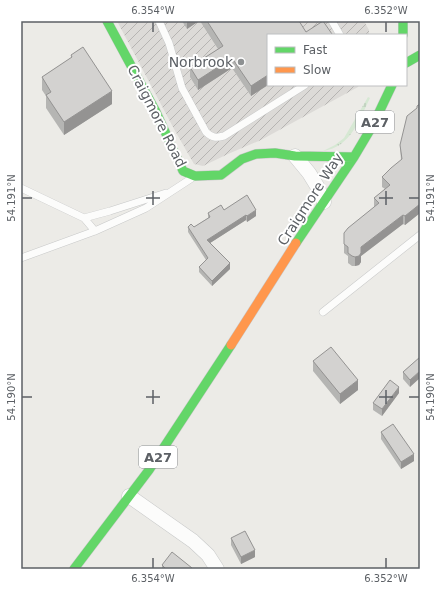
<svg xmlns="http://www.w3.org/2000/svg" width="441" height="590" font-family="'DejaVu Sans',sans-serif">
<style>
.industrial{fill:url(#industrial-furrows)}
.grass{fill:url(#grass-tufts)}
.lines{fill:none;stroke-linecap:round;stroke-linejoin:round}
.lane-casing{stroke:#c8c9c9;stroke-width:8}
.street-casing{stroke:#c8c9c9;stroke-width:15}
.fast-casing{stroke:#c7c7c8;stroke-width:10}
.slow-casing{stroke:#c7c7c8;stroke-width:10}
.lane{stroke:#fcfcfb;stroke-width:7}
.street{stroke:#fcfcfb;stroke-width:14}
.fast{stroke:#63d668;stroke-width:9}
.slow{stroke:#ff974d;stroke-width:9}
.wall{fill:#b5b5b3}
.shaded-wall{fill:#949392}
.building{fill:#d3d2d0;stroke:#949392}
.ticks{fill:none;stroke:#5c6065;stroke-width:1.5}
.poi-dot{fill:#8e9192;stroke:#fff;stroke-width:1.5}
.labels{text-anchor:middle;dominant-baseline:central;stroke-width:4;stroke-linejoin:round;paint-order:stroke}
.shield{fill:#fff;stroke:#8d9093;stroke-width:1}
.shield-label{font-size:13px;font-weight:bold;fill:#5c6065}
.poi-label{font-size:14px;fill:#5c6065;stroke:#fff;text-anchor:end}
.street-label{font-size:14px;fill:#5c6065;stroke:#fff}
.neatline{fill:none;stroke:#5c6065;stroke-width:1.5}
.ticks-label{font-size:10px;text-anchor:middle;fill:#5c6065}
</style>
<defs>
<pattern id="industrial-furrows" width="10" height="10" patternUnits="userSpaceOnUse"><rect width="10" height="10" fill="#dcdad7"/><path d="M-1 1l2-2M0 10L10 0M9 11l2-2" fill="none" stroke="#b6b4b2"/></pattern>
<pattern id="grass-tufts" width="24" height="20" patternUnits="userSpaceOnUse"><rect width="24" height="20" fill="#d6e8d3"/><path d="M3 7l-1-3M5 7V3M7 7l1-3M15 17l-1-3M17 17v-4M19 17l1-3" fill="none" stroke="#b1bfaf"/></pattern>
</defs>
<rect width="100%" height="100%" fill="#ecebe7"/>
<path class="industrial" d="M 117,21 L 364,21 L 369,30 L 369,35 L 268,35 L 268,85 L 359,85 L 358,87 L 261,140 L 228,154 L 203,166 L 194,164 L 174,129 Z"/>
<path class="grass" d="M 368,97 L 370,98 C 359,120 351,147 323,151 L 335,145 L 344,138 Z"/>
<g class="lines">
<defs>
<path id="lane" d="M 159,21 L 169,43 L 182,88 L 206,132 C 212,138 216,138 224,136 L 305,85
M 332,21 L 340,35
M 21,188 L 84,218 L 110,211 L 166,193
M 84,218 L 95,231
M 21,258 L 95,231 L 146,208 L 192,178
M 323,312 L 420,235"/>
<path id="street" d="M 295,156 L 309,173 L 317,186 L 324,202
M 129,496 L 193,541 L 208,555 L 217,569"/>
<path id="fast" d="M 107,21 L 156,112 L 183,171 L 195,176 L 221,175 L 242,159 L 256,154 L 275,153 L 295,156 L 354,157
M 403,21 L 403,35
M 406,63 L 420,55
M 296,243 L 354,157 L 373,125 L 392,85
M 74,569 L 149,470 L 231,345"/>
<path id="slow" d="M 231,345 L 296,243"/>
</defs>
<use href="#lane" class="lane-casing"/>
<use href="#street" class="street-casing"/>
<use href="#fast" class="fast-casing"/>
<use href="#slow" class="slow-casing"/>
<use href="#lane" class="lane"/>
<use href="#street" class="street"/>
<use href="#fast" class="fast"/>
<use href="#slow" class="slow"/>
</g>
<path class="wall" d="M 182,21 L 199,21 L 187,29 Z
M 200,21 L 299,21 L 306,32 L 332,35 L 268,35 L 268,85 L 251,96 L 232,68 L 198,90 L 190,77 L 190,67 L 218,49 Z
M 71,55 L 112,104 L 64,135 L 46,108 L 46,96 L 42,90 L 42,77 L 71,58 Z
M 420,104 L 420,213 L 405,225 L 403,224 L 361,256 L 361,262 L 359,265 L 355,266 L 352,266 L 348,263 L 348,256 L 344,253 L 344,233 L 374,207 L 374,198 L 385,189 L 382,187 L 382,177 L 401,160 L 400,145 L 417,109 L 417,106 Z
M 224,210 L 256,216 L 247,222 L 246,220 L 210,243 L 230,269 L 212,286 L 199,272 L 199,267 L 206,260 L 188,232 L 188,227 L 194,227 L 208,218 L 208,213 Z
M 420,357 L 410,387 L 403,379 L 403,372 Z
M 313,361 L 358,390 L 340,404 L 313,371 Z
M 399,393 L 382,416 L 373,410 L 373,403 Z
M 381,432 L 414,461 L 401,469 L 381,439 Z
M 231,538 L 255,557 L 241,564 L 231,545 Z
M 162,565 L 192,569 L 162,569 Z"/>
<path class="shaded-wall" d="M 187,21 L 199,21 L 187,29 Z
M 232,58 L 232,68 L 198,90 L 198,80 Z
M 268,75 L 268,85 L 251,96 L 251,86 Z
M 112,91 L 112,104 L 64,135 L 64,122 Z
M 420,204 L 420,213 L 405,225 L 405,216 Z
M 256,210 L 256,216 L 247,222 L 247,216 Z
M 246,215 L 246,220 L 207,245 L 207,240 Z
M 403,215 L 403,224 L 361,256 L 361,262 L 359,265 L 355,266 L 355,257 L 361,247 Z
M 230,263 L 230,269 L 212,286 L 212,281 Z
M 420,371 L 420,378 L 410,387 L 410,380 Z
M 358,380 L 358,390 L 340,404 L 340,394 Z
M 399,387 L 399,393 L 382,416 L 382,409 Z
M 414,454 L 414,461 L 401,469 L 401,462 Z
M 255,550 L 255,557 L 241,564 L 241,557 Z"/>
<path class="building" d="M 207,21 L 299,21 L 306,32 L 323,21 L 332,34 L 329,35 L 268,35 L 268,75 L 251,86 L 232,58 L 198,80 L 190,67 L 223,46 Z
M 83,47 L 112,91 L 64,122 L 46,95 L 51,92 L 42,77 L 72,57 L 71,55 Z
M 420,104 L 420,204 L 405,216 L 403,215 L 361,247 L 361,253 L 359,256 L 355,257 L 352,256 L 348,253 L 348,247 L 344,244 L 344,233 L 348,228 L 379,203 L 374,198 L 390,185 L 382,177 L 391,168 L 402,159 L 400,145 L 407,116 L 417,108 L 417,106 Z
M 247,195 L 256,210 L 247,216 L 246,215 L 207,240 L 230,263 L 212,281 L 199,267 L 208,258 L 188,227 L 191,224 L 194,227 L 210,217 L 208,213 L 221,205 L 224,210 Z
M 331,347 L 358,380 L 340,394 L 313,361 Z
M 420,357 L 420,371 L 410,380 L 403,372 Z
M 390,380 L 399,387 L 382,409 L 373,403 Z
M 393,424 L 414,454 L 401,462 L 381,432 Z
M 245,531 L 255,550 L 241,557 L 231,538 Z
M 172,552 L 192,568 L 191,569 L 166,569 L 162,565 Z"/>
<path class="ticks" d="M 153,22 L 153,32M 386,22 L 386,32M 153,191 L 153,205M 386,191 L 386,205M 22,198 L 32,198M 146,198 L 160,198M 379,198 L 393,198M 409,198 L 419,198M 153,390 L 153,404M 386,390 L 386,404M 22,397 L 32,397M 146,397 L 160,397M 379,397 L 393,397M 409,397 L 419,397M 153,558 L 153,568M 386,558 L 386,568"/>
<circle class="poi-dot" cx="241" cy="62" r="4"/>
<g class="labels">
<g class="shield">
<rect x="356" y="111" width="38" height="22" rx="3"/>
<rect x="139" y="446" width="38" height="22" rx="3"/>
</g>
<g class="shield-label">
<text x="375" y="122">A27</text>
<text x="158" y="457">A27</text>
</g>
<g class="poi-label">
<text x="233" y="62">Norbrook</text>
</g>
<g class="street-label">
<text transform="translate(157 116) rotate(63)">Craigmore Road</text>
<text transform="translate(310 199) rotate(-57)">Craigmore Way</text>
</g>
</g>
<rect width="441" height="590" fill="none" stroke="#ffffff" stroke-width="44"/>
<rect x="267" y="34" width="140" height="52" fill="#ffffff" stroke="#bebfc1"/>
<rect x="275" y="47" width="20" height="6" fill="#63d668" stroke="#bebfc1"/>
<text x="303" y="54" font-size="12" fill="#5c6065">Fast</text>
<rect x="275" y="67" width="20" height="6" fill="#ff974d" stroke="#bebfc1"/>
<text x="303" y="74" font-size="12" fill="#5c6065">Slow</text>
<rect x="22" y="22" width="397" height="546" class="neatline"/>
<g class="ticks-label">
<text x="153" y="14">6.354°W</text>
<text x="386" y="14">6.352°W</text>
<text transform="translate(11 198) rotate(-90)" y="4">54.191°N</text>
<text transform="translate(430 198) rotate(-90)" y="4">54.191°N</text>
<text transform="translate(11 397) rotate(-90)" y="4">54.190°N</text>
<text transform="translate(430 397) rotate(-90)" y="4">54.190°N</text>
<text x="153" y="582">6.354°W</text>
<text x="386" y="582">6.352°W</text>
</g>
</svg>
